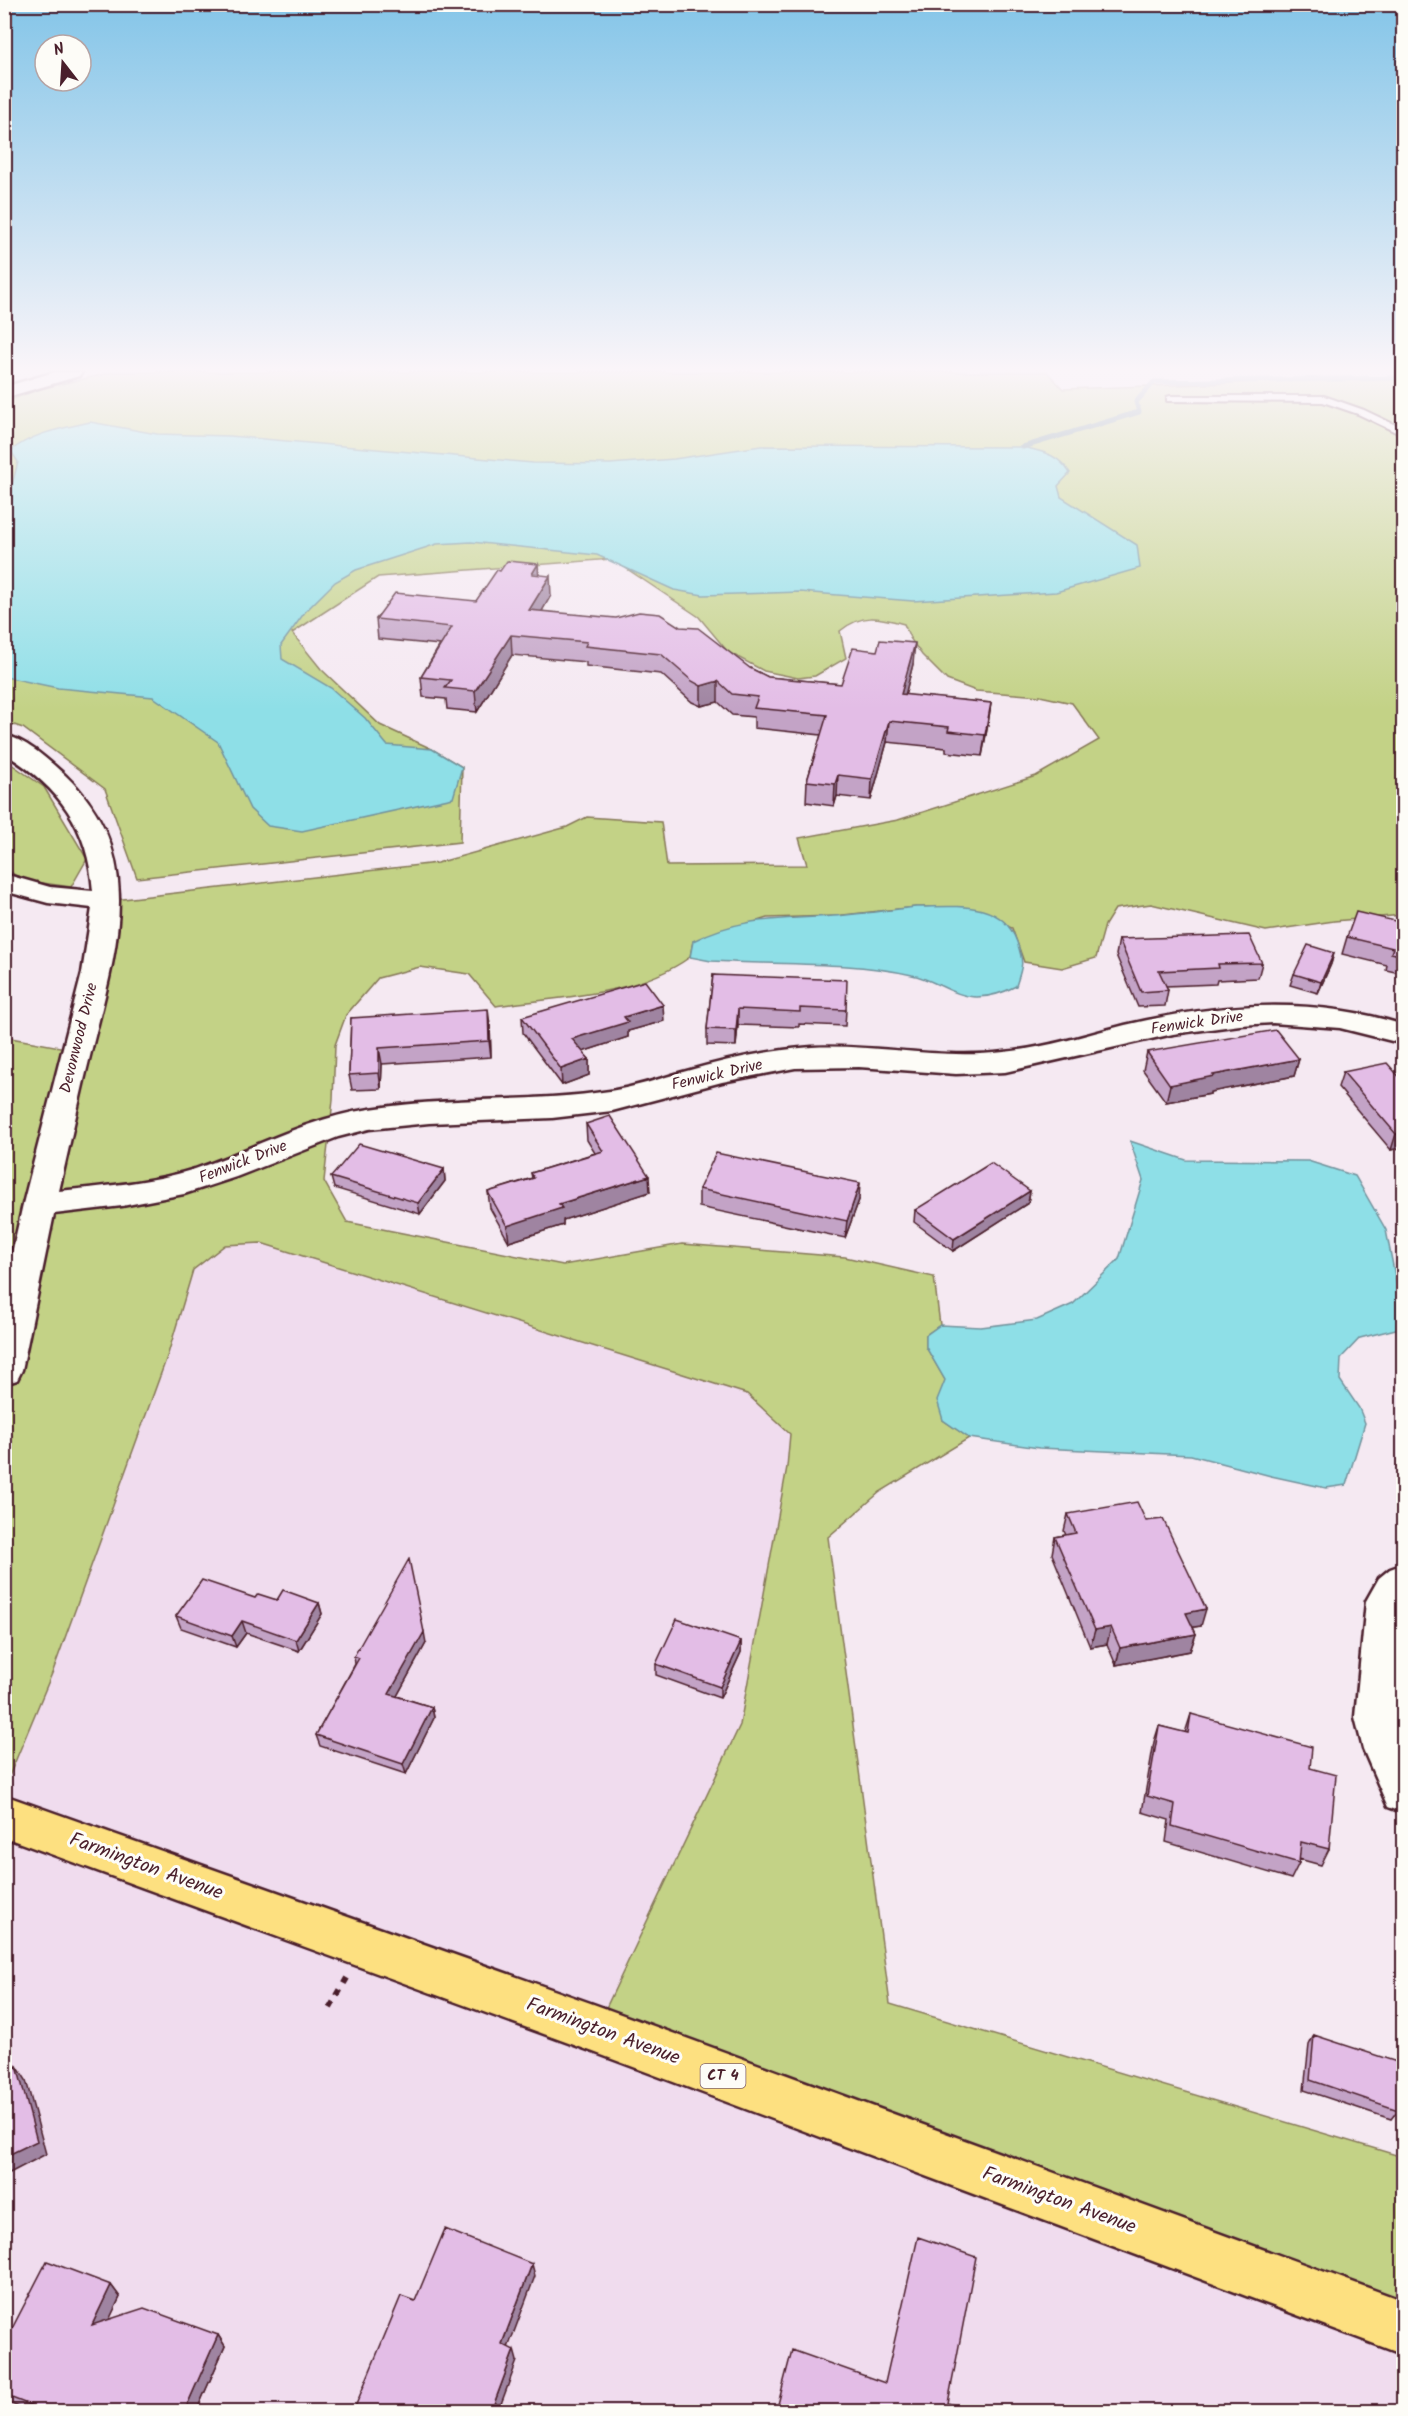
<svg xmlns="http://www.w3.org/2000/svg" width="1408" height="2416" font-family="Kalam,sans-serif">
<style>
.built{fill:#f0dcee}
.green{fill:#c3d286;stroke:#867858;stroke-width:1.5}
.water{fill:#8edfe7;stroke:#73929c;stroke-width:1.5}
.lines{fill:none;stroke-linecap:round;stroke-linejoin:round}
.stream{stroke:#73929c;stroke-width:5}
.service-casing{stroke:#4a1f2b;stroke-width:4}
.minor-casing{stroke:#4a1f2b;stroke-width:5}
.primary-casing{stroke:#4a1f2b;stroke-width:5}
.path{stroke:#4a1f2b;stroke-width:6;stroke-dasharray:7 7;stroke-linecap:butt}
.service{fill:#fdfcf7;fill-rule:evenodd}
.minor{fill:#fdfcf7;fill-rule:evenodd}
.primary{fill:#fde080;fill-rule:evenodd}
.wall{fill:#c3a3c6;stroke:#4a1f2b;stroke-width:1.5}
.shaded-wall{fill:#9f84a1;stroke:#4a1f2b;stroke-width:1.5}
.building{fill:#e3bde6;stroke:#4a1f2b;stroke-width:1.5}
.labels{text-anchor:middle;dominant-baseline:central;stroke-width:6;stroke-linejoin:round;paint-order:stroke}
.shield{fill:#fdfcf7;stroke:#806168;stroke-width:1.5}
.shield-label{font-size:15px;font-weight:bold;fill:#4a1f2b}
.street-label{font-size:16px;fill:#4a1f2b;stroke:#fdfcf7}
.near-street-label{font-size:20px;fill:#4a1f2b;stroke:#fdfcf7}
</style>
<rect width="100%" height="100%" fill="#f5e9f2"/>
<filter id="ink" filterUnits="userSpaceOnUse"><feTurbulence type="fractalNoise" baseFrequency=".0167" numOctaves="2"/><feDisplacementMap in="SourceGraphic" scale="12" xChannelSelector="R" yChannelSelector="G"/><feConvolveMatrix kernelMatrix="1 2 1 2 8 2 1 2 1" color-interpolation-filters="sRGB"/></filter>
<g filter="url(#ink)">
<path class="built" d="M 261,1243 L 747,1394 L 790,1434 L 787,1467 L 740,1725 L 596,2029 L 1403,2328 L 1403,2411 L 5,2412 L 5,1786 L 53,1671 L 168,1354 L 193,1270 L 225,1245 Z"/>
<path class="green" d="M 114,372 L 1047,372 L 1063,389 L 1403,377 L 1403,915 L 1334,921 L 1266,931 L 1151,904 L 1115,909 L 1105,925 L 1096,958 L 1062,968 L 1024,962 L 1012,928 L 961,907 L 916,907 L 834,916 L 767,918 L 693,941 L 690,957 C 636,996 560,997 496,1006 L 469,974 L 420,967 L 378,978 L 346,1015 L 335,1045 L 333,1100 L 324,1181 L 347,1222 L 563,1265 L 682,1244 L 845,1257 L 934,1277 L 940,1325 L 926,1335 L 926,1347 L 945,1380 L 943,1420 L 969,1438 L 880,1492 L 828,1537 L 890,2004 L 1403,2157 L 1403,2328 L 596,2029 L 740,1725 L 787,1467 L 790,1434 L 747,1394 L 261,1243 L 225,1245 L 193,1270 L 168,1354 L 53,1671 L 5,1786 L 5,1037 L 76,1050 L 106,901 L 437,863 L 567,827 L 587,817 L 661,822 L 667,866 L 807,865 L 799,838 L 898,820 L 1036,776 L 1099,740 L 1072,703 L 1040,696 L 976,691 L 947,680 L 922,655 L 910,638 L 904,624 C 878,617 862,613 840,631 L 846,658 L 815,676 L 798,678 L 764,671 L 728,652 L 699,617 L 612,559 L 378,577 L 292,633 L 321,669 L 380,725 L 432,749 L 462,767 L 460,842 L 137,878 L 105,789 L 23,728 L 5,722 L 5,402 L 40,389 Z
M 4,759 L 44,787 L 87,859 L 71,887 L 21,880 L 5,867 Z"/>
<path class="water" d="M 90,422 L 157,434 L 230,436 L 533,463 L 610,464 L 674,459 L 761,446 L 1023,447 C 1043,452 1058,454 1070,473 L 1058,486 L 1061,497 L 1137,545 L 1140,568 L 1056,592 L 913,601 L 800,592 L 703,595 L 674,590 L 597,555 L 471,542 L 437,544 L 356,570 L 335,582 L 305,612 L 281,645 L 282,659 L 331,688 L 365,718 L 387,745 L 432,749 L 462,767 L 453,798 L 302,831 L 268,826 L 250,809 L 218,742 L 153,697 L 58,688 L 5,677 L 5,499 L 13,481 L 18,462 L 11,451 C 31,433 64,428 90,422 Z
M 916,907 C 954,907 1002,899 1017,942 C 1024,963 1023,965 1016,986 C 1003,993 992,997 977,997 C 954,997 934,979 912,975 C 848,961 777,965 711,961 L 690,957 L 693,941 C 742,916 781,920 833,916 C 861,914 889,910 916,907 Z
M 1130,1141 L 1186,1160 L 1308,1161 L 1355,1176 L 1386,1230 L 1403,1317 L 1404,1327 L 1360,1338 L 1341,1358 L 1340,1380 L 1359,1408 L 1365,1423 L 1346,1485 L 1326,1488 L 1271,1476 L 1191,1455 L 1039,1448 L 969,1438 L 943,1420 L 937,1400 L 945,1380 L 926,1347 L 926,1335 L 940,1325 L 981,1327 L 1037,1320 L 1073,1304 L 1119,1259 L 1143,1180 Z"/>
<g class="lines">
<path class="stream" d="M 1023,447 L 1139,412 L 1136,402 L 1154,382 L 1404,378"/>
<defs>
<path id="service" d="M 1170,396 L 1324,396 L 1364,410 L 1404,429 L 1404,436 L 1358,414 L 1323,402 L 1167,401 L 1167,397 Z"/>
<path id="minor" d="M 55,372 L 82,372 L 79,376 L 4,398 L 4,387 Z
M 4,735 C 27,740 48,760 65,775 C 149,854 116,951 92,1048 C 80,1095 70,1143 59,1191 C 104,1186 151,1183 195,1169 C 253,1149 308,1118 370,1109 C 450,1096 531,1103 610,1091 C 636,1087 659,1079 683,1072 C 725,1060 769,1050 812,1047 C 876,1044 940,1060 1004,1052 C 1045,1048 1085,1035 1125,1025 C 1218,1003 1312,996 1404,1025 L 1404,1044 L 1340,1028 L 1273,1023 L 1240,1025 L 1173,1034 L 1005,1072 L 956,1074 L 859,1067 L 795,1068 L 722,1082 L 612,1111 L 552,1118 L 429,1123 L 369,1129 L 338,1137 L 236,1177 L 184,1194 L 122,1206 L 54,1214 L 22,1370 L 17,1380 L 4,1384 L 4,1289 L 23,1204 L 82,973 L 92,908 L 48,903 L 4,891 L 4,874 L 50,887 L 93,891 C 88,826 59,787 4,753 Z
M 1404,1564 L 1404,1636 L 1397,1717 L 1404,1738 L 1404,1813 L 1388,1807 L 1363,1749 L 1355,1717 L 1366,1601 L 1379,1578 L 1390,1569 Z"/>
<path id="primary" d="M 4,1795 L 596,2005 L 1404,2301 L 1404,2355 L 596,2053 L 4,1837 Z"/>
</defs>
<use href="#service" class="service-casing"/>
<use href="#minor" class="minor-casing"/>
<use href="#primary" class="primary-casing"/>
<path class="path" d="M 330,2008 L 347,1978"/>
<use href="#service" class="service"/>
<use href="#minor" class="minor"/>
<use href="#primary" class="primary"/>
</g>
<path class="wall" d="M 538,564 L 539,575 L 551,595 L 542,611 L 750,668 L 768,677 L 841,684 L 913,664 L 905,695 L 991,703 L 988,724 L 982,756 L 946,752 L 946,748 L 887,742 L 871,800 L 837,796 L 834,806 L 806,802 L 807,781 L 821,735 L 754,728 L 754,717 L 732,715 L 718,702 L 701,706 L 692,702 L 661,674 L 586,666 L 586,662 L 512,655 L 477,712 L 447,709 L 446,699 L 423,697 L 421,677 L 440,645 L 378,639 L 376,619 L 476,601 L 500,571 Z
M 1404,923 L 1404,974 L 1386,970 L 1387,965 L 1342,954 L 1347,937 Z
M 1119,939 L 1262,963 L 1258,978 L 1217,980 L 1216,984 L 1166,986 L 1168,990 L 1165,1006 L 1138,1007 L 1116,955 Z
M 1334,953 L 1331,964 L 1318,993 L 1290,985 L 1294,974 Z
M 713,975 L 846,1010 L 845,1026 L 799,1024 L 799,1027 L 738,1025 L 736,1046 L 707,1045 L 707,1029 Z
M 522,1017 L 664,1021 L 628,1031 L 628,1037 L 582,1052 L 589,1059 L 589,1075 L 562,1085 L 523,1033 Z
M 351,1018 L 490,1025 L 491,1057 L 382,1064 L 381,1089 L 352,1090 L 349,1075 Z
M 1147,1052 L 1299,1059 L 1294,1076 L 1210,1092 L 1210,1094 L 1166,1102 L 1143,1070 Z
M 1343,1072 L 1404,1082 L 1404,1147 L 1391,1150 L 1338,1087 Z
M 586,1124 L 650,1192 L 563,1220 L 563,1225 L 509,1242 L 490,1208 L 488,1192 L 532,1178 L 531,1173 L 595,1153 L 587,1140 Z
M 444,1169 L 445,1181 L 420,1214 L 334,1188 L 331,1177 Z
M 699,1189 L 859,1200 L 845,1238 L 699,1207 Z
M 1030,1191 L 1028,1203 L 953,1251 L 914,1222 L 915,1210 Z
M 1068,1514 L 1146,1521 L 1201,1626 L 1193,1627 L 1196,1634 L 1190,1651 L 1116,1665 L 1107,1644 L 1090,1647 L 1052,1554 L 1055,1537 L 1066,1535 L 1064,1531 Z
M 255,1598 L 319,1603 L 322,1614 L 299,1651 L 246,1633 L 236,1647 L 181,1628 L 176,1616 Z
M 741,1641 L 741,1652 L 720,1698 L 656,1675 L 656,1664 Z
M 426,1643 L 397,1696 L 432,1707 L 434,1718 L 406,1774 L 320,1746 L 316,1735 L 355,1664 L 354,1656 Z
M 1191,1714 L 1310,1768 L 1329,1849 L 1321,1865 L 1299,1859 L 1299,1863 L 1291,1879 L 1166,1842 L 1169,1820 L 1142,1812 L 1154,1742 L 1159,1726 L 1185,1733 Z
M 1314,2035 L 1398,2110 L 1391,2119 L 1304,2090 L 1309,2045 Z
M 111,2285 L 120,2297 L 109,2319 L 218,2335 L 225,2346 L 196,2412 L 31,2412 L 4,2401 L 4,2344 Z"/>
<path class="shaded-wall" d="M 538,564 L 539,583 L 532,574 Z
M 550,576 L 551,595 L 531,630 L 529,610 Z
M 511,635 L 512,655 L 477,712 L 475,691 Z
M 915,643 L 913,664 L 900,715 L 901,694 Z
M 718,681 L 718,702 L 701,706 L 701,686 Z
M 991,703 L 988,724 L 982,756 L 985,735 Z
M 889,721 L 887,742 L 871,800 L 872,779 Z
M 838,775 L 837,796 L 834,806 L 835,784 Z
M 1334,953 L 1331,964 L 1318,993 L 1321,982 Z
M 663,1005 L 664,1021 L 628,1031 L 628,1037 L 573,1055 L 572,1039 L 624,1017 Z
M 488,1009 L 490,1025 L 491,1057 L 489,1041 Z
M 738,1009 L 738,1025 L 736,1046 L 736,1030 Z
M 379,1048 L 382,1064 L 381,1089 L 379,1073 Z
M 589,1059 L 589,1075 L 562,1085 L 561,1069 Z
M 1299,1059 L 1294,1076 L 1210,1092 L 1210,1094 L 1166,1102 L 1170,1085 L 1213,1075 Z
M 1404,1133 L 1404,1147 L 1391,1150 L 1396,1134 Z
M 444,1169 L 445,1181 L 420,1214 L 418,1203 Z
M 649,1176 L 650,1192 L 563,1220 L 563,1225 L 509,1242 L 507,1226 L 559,1204 Z
M 860,1183 L 859,1200 L 845,1238 L 847,1221 Z
M 1030,1191 L 1028,1203 L 953,1251 L 954,1239 Z
M 319,1603 L 322,1614 L 299,1651 L 296,1640 Z
M 1206,1609 L 1201,1626 L 1180,1629 L 1186,1613 Z
M 242,1621 L 246,1633 L 236,1647 L 232,1636 Z
M 1111,1627 L 1107,1644 L 1090,1647 L 1095,1630 Z
M 424,1632 L 426,1643 L 392,1705 L 389,1694 Z
M 1196,1634 L 1190,1651 L 1116,1665 L 1120,1648 Z
M 741,1641 L 741,1652 L 720,1698 L 720,1687 Z
M 432,1707 L 434,1718 L 406,1774 L 403,1764 Z
M 17,2066 L 26,2080 L 46,2154 L 4,2176 L 4,2157 Z
M 532,2264 L 535,2276 L 505,2356 L 502,2344 Z
M 111,2285 L 120,2297 L 101,2337 L 92,2325 Z
M 218,2335 L 225,2346 L 196,2412 L 184,2412 Z
M 514,2350 L 517,2361 L 498,2412 L 491,2412 Z"/>
<path class="building" d="M 507,561 L 538,564 L 532,574 L 550,576 L 529,610 L 616,618 L 639,612 L 660,614 L 680,627 L 698,628 L 750,668 L 768,677 L 841,684 L 853,648 L 877,651 L 880,640 L 915,643 L 901,694 L 991,703 L 985,735 L 948,731 L 949,727 L 889,721 L 872,779 L 838,775 L 835,784 L 807,781 L 827,715 L 754,708 L 758,697 L 732,694 L 718,681 L 701,686 L 692,681 L 661,654 L 585,646 L 587,642 L 511,635 L 475,691 L 445,688 L 451,680 L 421,677 L 452,627 L 376,619 L 395,593 L 476,601 L 497,570 L 500,571 Z
M 1356,912 L 1404,923 L 1404,956 L 1391,953 L 1393,948 L 1347,937 Z
M 1249,935 L 1262,963 L 1218,964 L 1219,968 L 1159,971 L 1168,990 L 1141,992 L 1119,939 Z
M 1308,945 L 1334,953 L 1321,982 L 1294,974 Z
M 713,975 L 847,980 L 846,1010 L 800,1008 L 800,1012 L 738,1009 L 736,1030 L 707,1029 Z
M 645,981 L 663,1005 L 624,1017 L 628,1022 L 572,1039 L 589,1059 L 561,1069 L 522,1017 Z
M 488,1009 L 489,1041 L 379,1048 L 379,1073 L 349,1075 L 351,1018 Z
M 1276,1030 L 1299,1059 L 1213,1075 L 1214,1076 L 1170,1085 L 1147,1052 Z
M 1387,1063 L 1404,1082 L 1404,1133 L 1396,1134 L 1343,1072 Z
M 610,1116 L 649,1176 L 559,1204 L 562,1208 L 507,1226 L 488,1192 L 534,1178 L 531,1173 L 603,1151 L 586,1124 Z
M 359,1144 L 444,1169 L 418,1203 L 331,1177 Z
M 716,1153 L 860,1183 L 847,1221 L 699,1189 Z
M 991,1163 L 1030,1191 L 954,1239 L 915,1210 Z
M 1137,1502 L 1146,1521 L 1163,1519 L 1206,1609 L 1186,1613 L 1196,1634 L 1120,1648 L 1111,1627 L 1095,1630 L 1055,1537 L 1076,1533 L 1068,1514 Z
M 409,1559 L 424,1632 L 389,1694 L 432,1707 L 403,1764 L 316,1735 L 359,1658 L 354,1656 Z
M 202,1580 L 255,1598 L 258,1594 L 277,1600 L 283,1590 L 319,1603 L 296,1640 L 242,1621 L 232,1636 L 176,1616 Z
M 677,1619 L 741,1641 L 720,1687 L 656,1664 Z
M 1191,1714 L 1312,1747 L 1310,1768 L 1336,1775 L 1329,1849 L 1301,1842 L 1299,1863 L 1172,1826 L 1175,1804 L 1147,1796 L 1159,1726 L 1188,1733 Z
M 1314,2035 L 1400,2063 L 1398,2110 L 1310,2080 Z
M 17,2066 L 37,2141 L 4,2157 L 4,2072 Z
M 445,2229 L 532,2264 L 502,2344 L 514,2350 L 491,2412 L 353,2412 L 401,2296 L 415,2301 Z
M 918,2237 L 976,2257 L 948,2403 L 959,2407 L 958,2412 L 776,2412 L 792,2350 L 885,2383 Z
M 47,2261 L 111,2285 L 92,2325 L 144,2308 L 218,2335 L 184,2412 L 48,2412 L 4,2395 L 4,2344 Z"/>
</g>
<linearGradient id="sky" x2="0" y2="1"><stop stop-color="#84c5e8"/><stop offset="0.52" stop-color="#faf5f9"/><stop offset="1" stop-color="#faf5f9" stop-opacity="0"/></linearGradient>
<rect width="1408" height="710" fill="url(#sky)"/>
<g class="labels">
<rect class="shield" x="700.5" y="2064" width="45" height="24" rx="4.5"/>
<g class="shield-label">
<text x="723" y="2076">CT 4</text>
</g>
<g class="street-label">
<text transform="translate(1197 1023) rotate(-8)">Fenwick Drive</text>
<text transform="translate(79 1038) rotate(-76)">Devonwood Drive</text>
<text transform="translate(717 1075) rotate(-13)">Fenwick Drive</text>
<text transform="translate(243 1162) rotate(-21)">Fenwick Drive</text>
</g>
<g class="near-street-label">
<text transform="translate(146 1867) rotate(20)">Farmington Avenue</text>
<text transform="translate(603 2032) rotate(20)">Farmington Avenue</text>
<text transform="translate(1059 2201) rotate(20)">Farmington Avenue</text>
</g>
</g>
<rect width="1408" height="2416" fill="none" stroke="#fdfcf7" stroke-width="24"/>
<rect x="12" y="12" width="1384" height="2392" fill="none" stroke="#4a1f2b" stroke-width="2" filter="url(#ink)"/>
<g transform="translate(63 63) rotate(343)"><circle r="28" fill="#fdfcf7" stroke="#b5a4a5" stroke-width="1.5"/>
<path d="M0-4.5L10 22L0 15L-10 22Z" fill="#4a1f2b"/>
<text y="-9" font-size="16" font-weight="bold" text-anchor="middle" fill="#4a1f2b">N</text>
</g>
</svg>
